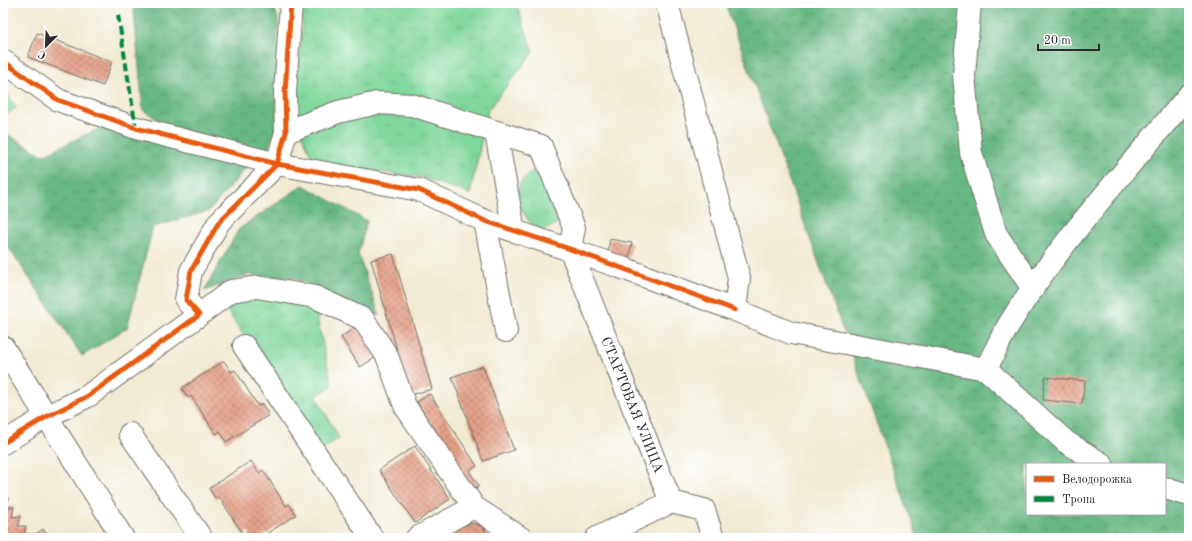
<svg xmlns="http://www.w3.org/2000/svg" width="1192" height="541" font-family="'Old Standard TT',serif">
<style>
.grass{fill:url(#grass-tufts);stroke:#568163}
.forest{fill:url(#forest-crowns);stroke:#4a7257;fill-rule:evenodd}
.green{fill:#80d79b;stroke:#568163}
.building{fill:url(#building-cross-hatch)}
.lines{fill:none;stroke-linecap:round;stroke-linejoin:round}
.minor-casing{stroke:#706e66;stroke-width:24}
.minor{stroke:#fff;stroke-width:22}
.quiet{stroke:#00873e;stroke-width:4;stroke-dasharray:8 4;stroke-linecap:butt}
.cycleway-casing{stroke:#fff;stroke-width:8}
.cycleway{stroke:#e8590c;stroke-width:5}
.labels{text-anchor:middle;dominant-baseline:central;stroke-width:3;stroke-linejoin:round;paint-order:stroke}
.street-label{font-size:14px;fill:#2b2b2b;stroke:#fff}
</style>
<defs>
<pattern id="grass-tufts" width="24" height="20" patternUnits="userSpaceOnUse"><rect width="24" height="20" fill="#80d79b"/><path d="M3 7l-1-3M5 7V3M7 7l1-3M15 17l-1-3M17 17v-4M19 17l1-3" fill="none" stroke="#6fb986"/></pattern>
<pattern id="forest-crowns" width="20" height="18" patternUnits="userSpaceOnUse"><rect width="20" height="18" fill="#68b883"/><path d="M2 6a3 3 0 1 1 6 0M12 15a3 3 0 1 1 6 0" fill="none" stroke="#56966b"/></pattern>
<pattern id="building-cross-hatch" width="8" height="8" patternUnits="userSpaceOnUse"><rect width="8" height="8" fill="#e5a188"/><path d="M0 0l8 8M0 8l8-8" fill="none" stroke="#ba836f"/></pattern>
</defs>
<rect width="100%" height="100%" fill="#fff"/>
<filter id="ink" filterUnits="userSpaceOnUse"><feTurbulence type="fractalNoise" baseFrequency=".025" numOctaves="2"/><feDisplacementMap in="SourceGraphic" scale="8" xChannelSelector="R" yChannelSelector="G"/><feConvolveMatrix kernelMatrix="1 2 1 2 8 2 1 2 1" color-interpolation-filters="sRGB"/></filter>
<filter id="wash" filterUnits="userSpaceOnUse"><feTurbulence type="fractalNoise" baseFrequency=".012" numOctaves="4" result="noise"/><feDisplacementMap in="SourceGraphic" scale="16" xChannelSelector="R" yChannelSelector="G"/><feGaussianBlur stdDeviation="0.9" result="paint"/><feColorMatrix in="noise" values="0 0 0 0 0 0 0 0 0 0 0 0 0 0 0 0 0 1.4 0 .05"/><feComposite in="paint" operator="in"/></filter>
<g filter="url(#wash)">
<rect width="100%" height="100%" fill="#f1ead3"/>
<path class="grass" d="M 300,3 L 516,3 L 533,52 L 488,110 L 470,194 L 421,177 L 314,164 C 309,149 297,125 295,109 C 291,77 309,33 300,3 Z
M 533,171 L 545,181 L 558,223 L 543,231 C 539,229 533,226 530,222 C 515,205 512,182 533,171 Z
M 257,294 L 314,304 L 332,386 L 316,396 L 339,438 L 321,450 L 224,306 L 234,297 Z"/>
<path class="forest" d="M 133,3 L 273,3 L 278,19 L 276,130 L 265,155 L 169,127 L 143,110 Z
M 725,3 L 1189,3 L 1189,538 L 918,538 ZM 1027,464 L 1165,464 L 1165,514 L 1027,514 Z
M 102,127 L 248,166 L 209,211 L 153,227 L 127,328 L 82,356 L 3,239 L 3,132 L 43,155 Z
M 303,185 L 367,221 L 358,254 L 380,316 L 325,294 L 295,278 L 248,275 L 204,291 L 239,229 Z"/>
<path class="green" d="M 3,87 L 16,108 L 3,117 Z"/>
<g id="blocks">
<path class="building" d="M 37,33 L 112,62 L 103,86 L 28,57 Z
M 610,239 L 632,243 L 628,262 L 607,257 Z
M 393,254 L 432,389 L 410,395 L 371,260 Z
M 359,325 L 378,356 L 360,367 L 341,337 Z
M 224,361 L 231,372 L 235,370 L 258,406 L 262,404 L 269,415 L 226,442 L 220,431 L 216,434 L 191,396 L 188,398 L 182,388 Z
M 483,366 L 514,450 L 483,461 L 452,377 Z
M 1045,377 L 1085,381 L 1082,404 L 1043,400 Z
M 430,394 L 477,466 L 469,471 L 479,486 L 473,489 L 417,402 Z
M 415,446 L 450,499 L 415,523 L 379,470 Z
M 251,461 L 259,473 L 263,470 L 286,506 L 289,504 L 296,515 L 260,538 L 252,538 L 248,532 L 243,534 L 219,497 L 216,499 L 209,488 Z
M 3,498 L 9,498 L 6,507 L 14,507 L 12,517 L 21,516 L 18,526 L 26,526 L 24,534 L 36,534 L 43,529 L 48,538 L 3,538 Z
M 471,523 L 483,526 L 488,538 L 445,538 L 442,534 Z"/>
</g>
</g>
<g filter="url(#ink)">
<use href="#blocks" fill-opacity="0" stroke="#706e66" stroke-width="1"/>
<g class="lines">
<defs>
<path id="minor" d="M 667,3 L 739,278 L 735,310
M 970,3 L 964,75 L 971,153 L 996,234 L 1033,289
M 3,61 L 58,100 L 136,128 L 277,164 L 419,190 L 485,221 L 620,267 L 735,310 L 791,333 L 986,369 L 1066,442 L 1102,464
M 286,132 L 338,112 L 377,103 L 412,105 L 541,146 L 574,228 L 570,249 L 671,502 L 704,510 L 713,538
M 496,133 L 514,231
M 485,221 L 506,331
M 199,315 L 231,291 L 257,287 L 315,297 L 363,319 L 387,356 L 405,406 L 474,507 L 521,538
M 244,346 L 372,538
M 3,347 L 123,538
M 986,369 C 993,355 1000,340 1008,326 C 1057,245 1128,168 1189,95
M 130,434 L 201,538
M 3,443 L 46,417 L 88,396 L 199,315 L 186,300 L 191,271 L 219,222 L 277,164 L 286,132 L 285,93 L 291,3
M 1165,488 L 1189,495
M 417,538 L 474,507
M 597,538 L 671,502"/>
</defs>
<use href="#minor" class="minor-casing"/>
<use href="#minor" class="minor"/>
<path class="quiet" d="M 118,15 L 136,128"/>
<defs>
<path id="cycleway" d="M 3,61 L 58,100 L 136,128 L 277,164 L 419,190 L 485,221 L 570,249 L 735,310
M 3,443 L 46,417 L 88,396 L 199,315 L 186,300 L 191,271 L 219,222 L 277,164 L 286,132 L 285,93 L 291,3"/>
</defs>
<use href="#cycleway" class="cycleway-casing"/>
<use href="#cycleway" class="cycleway"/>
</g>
</g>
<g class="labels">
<g class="street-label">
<text transform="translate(632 405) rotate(68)">СТАРТОВАЯ УЛИЦА</text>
</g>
</g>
<rect width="1192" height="541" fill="none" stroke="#fff" stroke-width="16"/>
<rect x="1026" y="463" width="140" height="52" fill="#ffffff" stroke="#aaaaaa"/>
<rect x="1034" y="476" width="20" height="6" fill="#e8590c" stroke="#aaaaaa"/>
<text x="1062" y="483" font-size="12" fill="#2b2b2b">Велодорожка</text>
<rect x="1034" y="496" width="20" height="6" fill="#00873e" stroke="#aaaaaa"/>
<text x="1062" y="503" font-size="12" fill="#2b2b2b">Тропа</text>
<g transform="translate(46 46) rotate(204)" stroke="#ffffff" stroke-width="3" paint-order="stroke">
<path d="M0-3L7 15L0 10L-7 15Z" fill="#2b2b2b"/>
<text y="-6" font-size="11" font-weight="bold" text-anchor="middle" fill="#2b2b2b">С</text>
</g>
<path d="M1038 44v6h61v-6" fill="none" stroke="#2b2b2b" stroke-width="2"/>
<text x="1044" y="44" font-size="12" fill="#2b2b2b" stroke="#ffffff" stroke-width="3" paint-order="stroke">20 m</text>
</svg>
